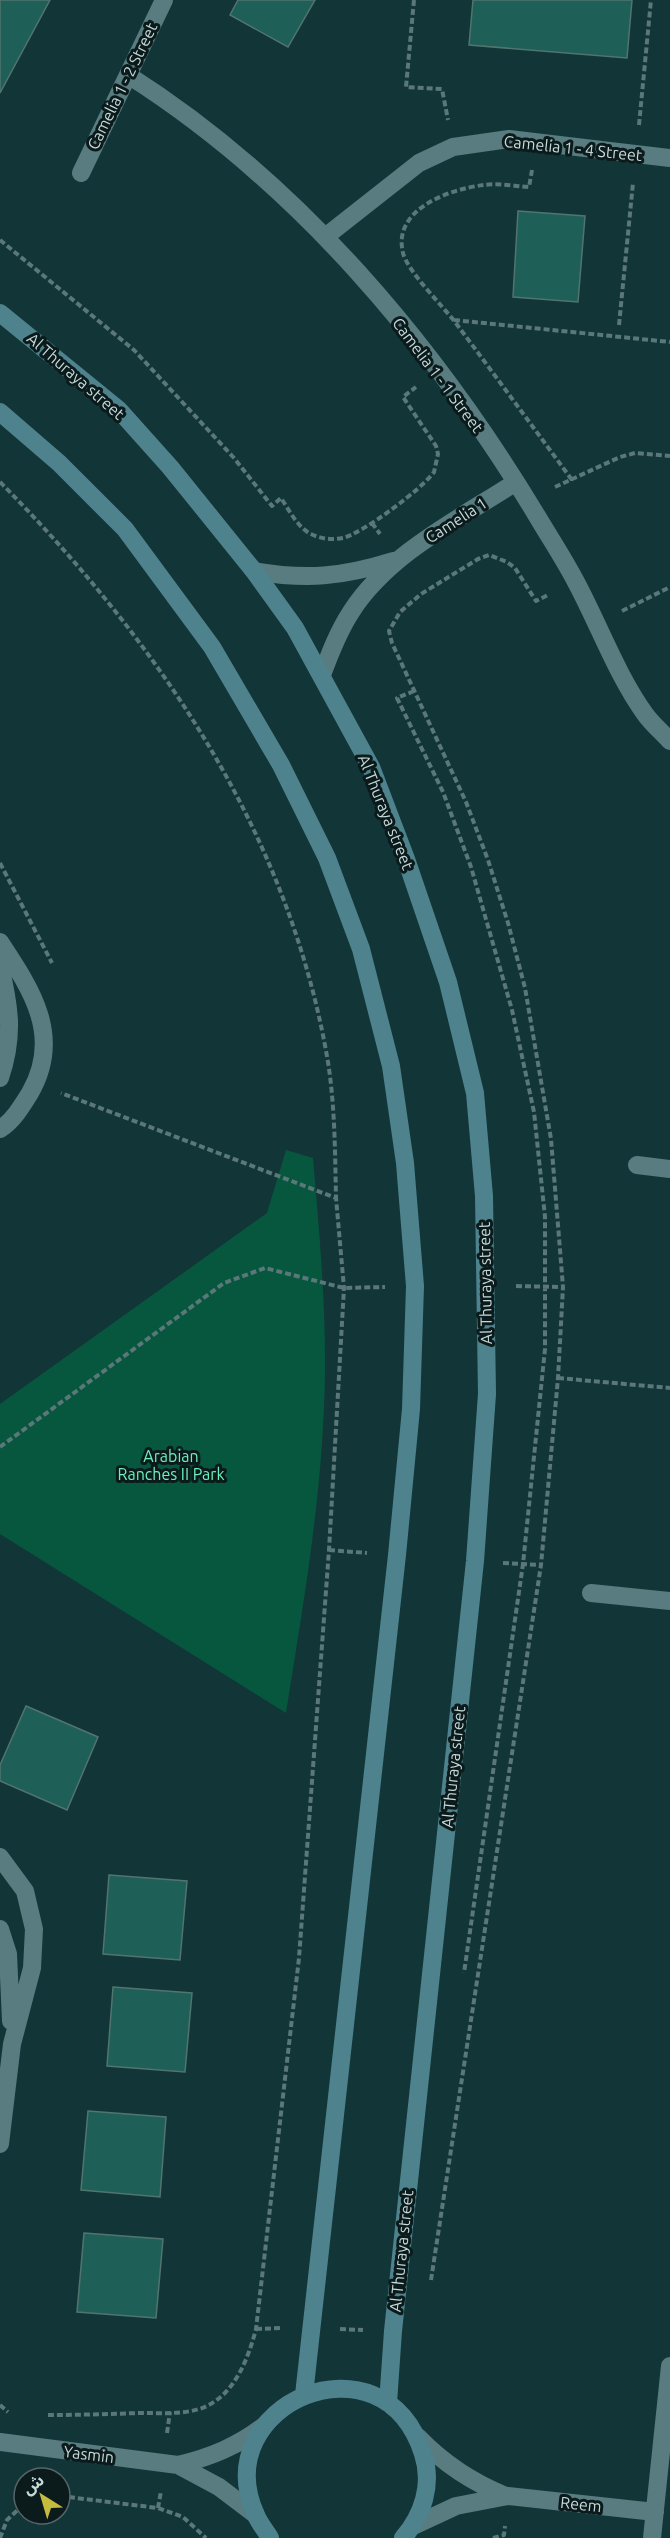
<svg xmlns="http://www.w3.org/2000/svg" width="670" height="2538" font-family="Ubuntu,'Noto Sans Arabic',sans-serif">
<style>
.green{fill:#07573e}
.building{fill:#1e5f57;stroke:#52746f;stroke-width:1.5}
.lines{fill:none;stroke-linecap:round;stroke-linejoin:round}
.path{stroke:#5a7779;stroke-width:4;stroke-dasharray:6 3;stroke-linecap:butt}
.street{stroke:#587c7f;stroke-width:18}
.secondary{stroke:#4e838e;stroke-width:18}
.labels{text-anchor:middle;dominant-baseline:central;stroke-width:6;stroke-linejoin:round;paint-order:stroke}
.street-label{font-size:16px;fill:#c6d9db;stroke:#0b1a1b}
.park-label{font-size:16px;fill:#6df1bd;stroke:#0b1a1b}
</style>
<rect width="100%" height="100%" fill="#123538"/>
<path class="green" d="M 286,1150 L 313,1158 C 320,1241 328,1324 324,1407 C 320,1510 302,1612 286,1713 L 0,1534 L 0,1404 L 267,1213 Z"/>
<path class="building" d="M 0,0 L 50,0 L 0,93 Z
M 238,0 L 315,0 L 288,47 L 230,15 Z
M 473,0 L 632,0 L 627,58 L 469,45 Z
M 518,211 L 585,216 L 578,302 L 513,297 Z
M 26,1706 L 98,1737 L 67,1810 L 0,1781 L 0,1765 Z
M 109,1875 L 187,1881 L 180,1960 L 103,1954 Z
M 113,1987 L 192,1993 L 185,2072 L 107,2066 Z
M 88,2111 L 166,2117 L 160,2197 L 81,2190 Z
M 84,2233 L 163,2239 L 156,2318 L 77,2312 Z"/>
<g class="lines">
<path class="path" d="M 414,0 L 406,87 L 442,89 L 448,120
M 639,125 L 651,0
M 532,170 L 529,187 C 514,186 498,183 484,185 C 450,189 392,209 403,253 C 408,272 442,305 455,322 C 494,374 533,427 572,480
M 0,240 L 134,350 L 234,458 L 272,506 L 281,498 C 289,510 298,528 311,534 C 321,539 332,540 343,538 C 363,533 422,489 434,472 L 438,454 L 436,446 L 403,397 L 416,387
M 454,320 L 670,342
M 619,325 L 633,183
M 0,482 C 160,644 289,833 328,1062 C 335,1107 335,1152 336,1198
M 555,487 L 620,457 L 635,453 L 670,456
M 372,523 L 380,534
M 622,611 L 670,587
M 414,691 L 397,698 L 443,792 L 471,867 L 512,1010 L 534,1112 L 545,1217 L 545,1349 L 523,1564 L 464,1973
M 0,863 L 52,963
M 516,1286 L 563,1287
M 558,1378 L 670,1388
M 0,1447 L 224,1283 L 265,1268 L 344,1288 L 385,1287
M 329,1550 L 367,1553
M 503,1563 L 541,1565
M 431,2280 L 541,1565 L 558,1378 L 563,1287 L 551,1139 L 525,988 L 508,923 L 488,860 L 466,802 L 392,643 L 389,631 L 400,612 L 421,594 L 478,559 L 489,555 L 507,562 L 515,568 L 536,601 L 548,595
M 256,2329 L 282,2328
M 340,2329 L 363,2330
M 0,2405 L 8,2412
M 48,2415 C 78,2415 109,2414 140,2413 C 157,2413 175,2414 191,2411 C 231,2404 247,2363 256,2329 L 299,1958 L 329,1550 L 344,1288 L 336,1198 L 61,1093
M 167,2433 L 170,2412
M 60,2496 L 158,2508 L 183,2517 L 206,2538
M 158,2508 L 161,2491
M 0,2538 L 7,2520 L 24,2504
M 493,2538 L 504,2535 L 505,2526"/>
<path class="street" d="M 128,75 C 298,183 434,345 537,516 C 550,538 564,559 576,582 C 599,625 617,675 645,714 C 652,724 662,732 670,741
M 81,173 L 164,0
M 325,237 L 419,163 L 453,147 L 509,139 L 670,158
M 254,571 C 306,580 342,577 393,561
M 322,675 C 330,653 338,632 351,612 C 388,554 459,519 516,482
M 0,942 C 31,989 63,1036 30,1093 C 22,1106 13,1121 0,1129
M 0,966 C 10,1008 14,1036 0,1078
M 637,1165 L 670,1169
M 591,1593 L 670,1601
M 0,1857 L 25,1891 L 34,1929 L 32,1968 L 12,2044 L 0,2144
M 0,1929 L 8,1954 L 11,2021
M 418,2437 C 444,2464 471,2482 506,2496
M 0,2442 L 178,2465 L 219,2487 L 256,2515
M 178,2465 C 211,2457 238,2446 265,2425
M 413,2526 L 456,2506 L 508,2496 L 655,2512
M 652,2538 L 670,2366"/>
<path class="secondary" d="M 0,313 L 119,410 L 170,467 L 254,571 L 295,628 L 371,767 L 406,859 L 448,982 L 475,1093 L 484,1196 L 487,1394 L 475,1561 L 393,2331 L 388,2403
M 0,412 L 59,463 L 125,529 L 212,647 L 281,765 L 327,858 L 361,949 L 391,1066 L 405,1163 L 415,1286 L 411,1409 L 397,1555 L 304,2395
M 270,2538 C 266,2531 259,2523 256,2515 C 205,2404 383,2328 423,2454 C 433,2484 423,2515 403,2538"/>
</g>
<g class="labels">
<g class="street-label">
<text transform="translate(122 86) rotate(-64)">Camelia 1 - 2 Street</text>
<text transform="translate(573 148) rotate(6)">Camelia 1 - 4 Street</text>
<text transform="translate(438 375) rotate(53)">Camelia 1 - 1 Street</text>
<text transform="translate(76 376) rotate(41)">Al Thuraya street</text>
<text transform="translate(456 520) rotate(-33)">Camelia 1</text>
<text transform="translate(386 812) rotate(68)">Al Thuraya street</text>
<text transform="translate(485 1283) rotate(-91)">Al Thuraya street</text>
<text transform="translate(453 1767) rotate(-84)">Al Thuraya street</text>
<text transform="translate(401 2251) rotate(-84)">Al Thuraya street</text>
<text transform="translate(89 2454) rotate(7)">Yasmin</text>
<text transform="translate(581 2504) rotate(6)">Reem</text>
</g>
<g class="park-label">
<text x="171" y="1456">Arabian<tspan x="171" dy="18">Ranches II Park</tspan></text>
</g>
</g>
<g transform="translate(42 2496) rotate(323)"><circle r="28" fill="#0b1a1b" stroke="#566668" stroke-width="1.5"/>
<path d="M0-4.5L10 22L0 15L-10 22Z" fill="#c5bc3d"/>
<text y="-9" font-size="16" font-weight="bold" text-anchor="middle" fill="#c6d9db">ش</text>
</g>
</svg>
